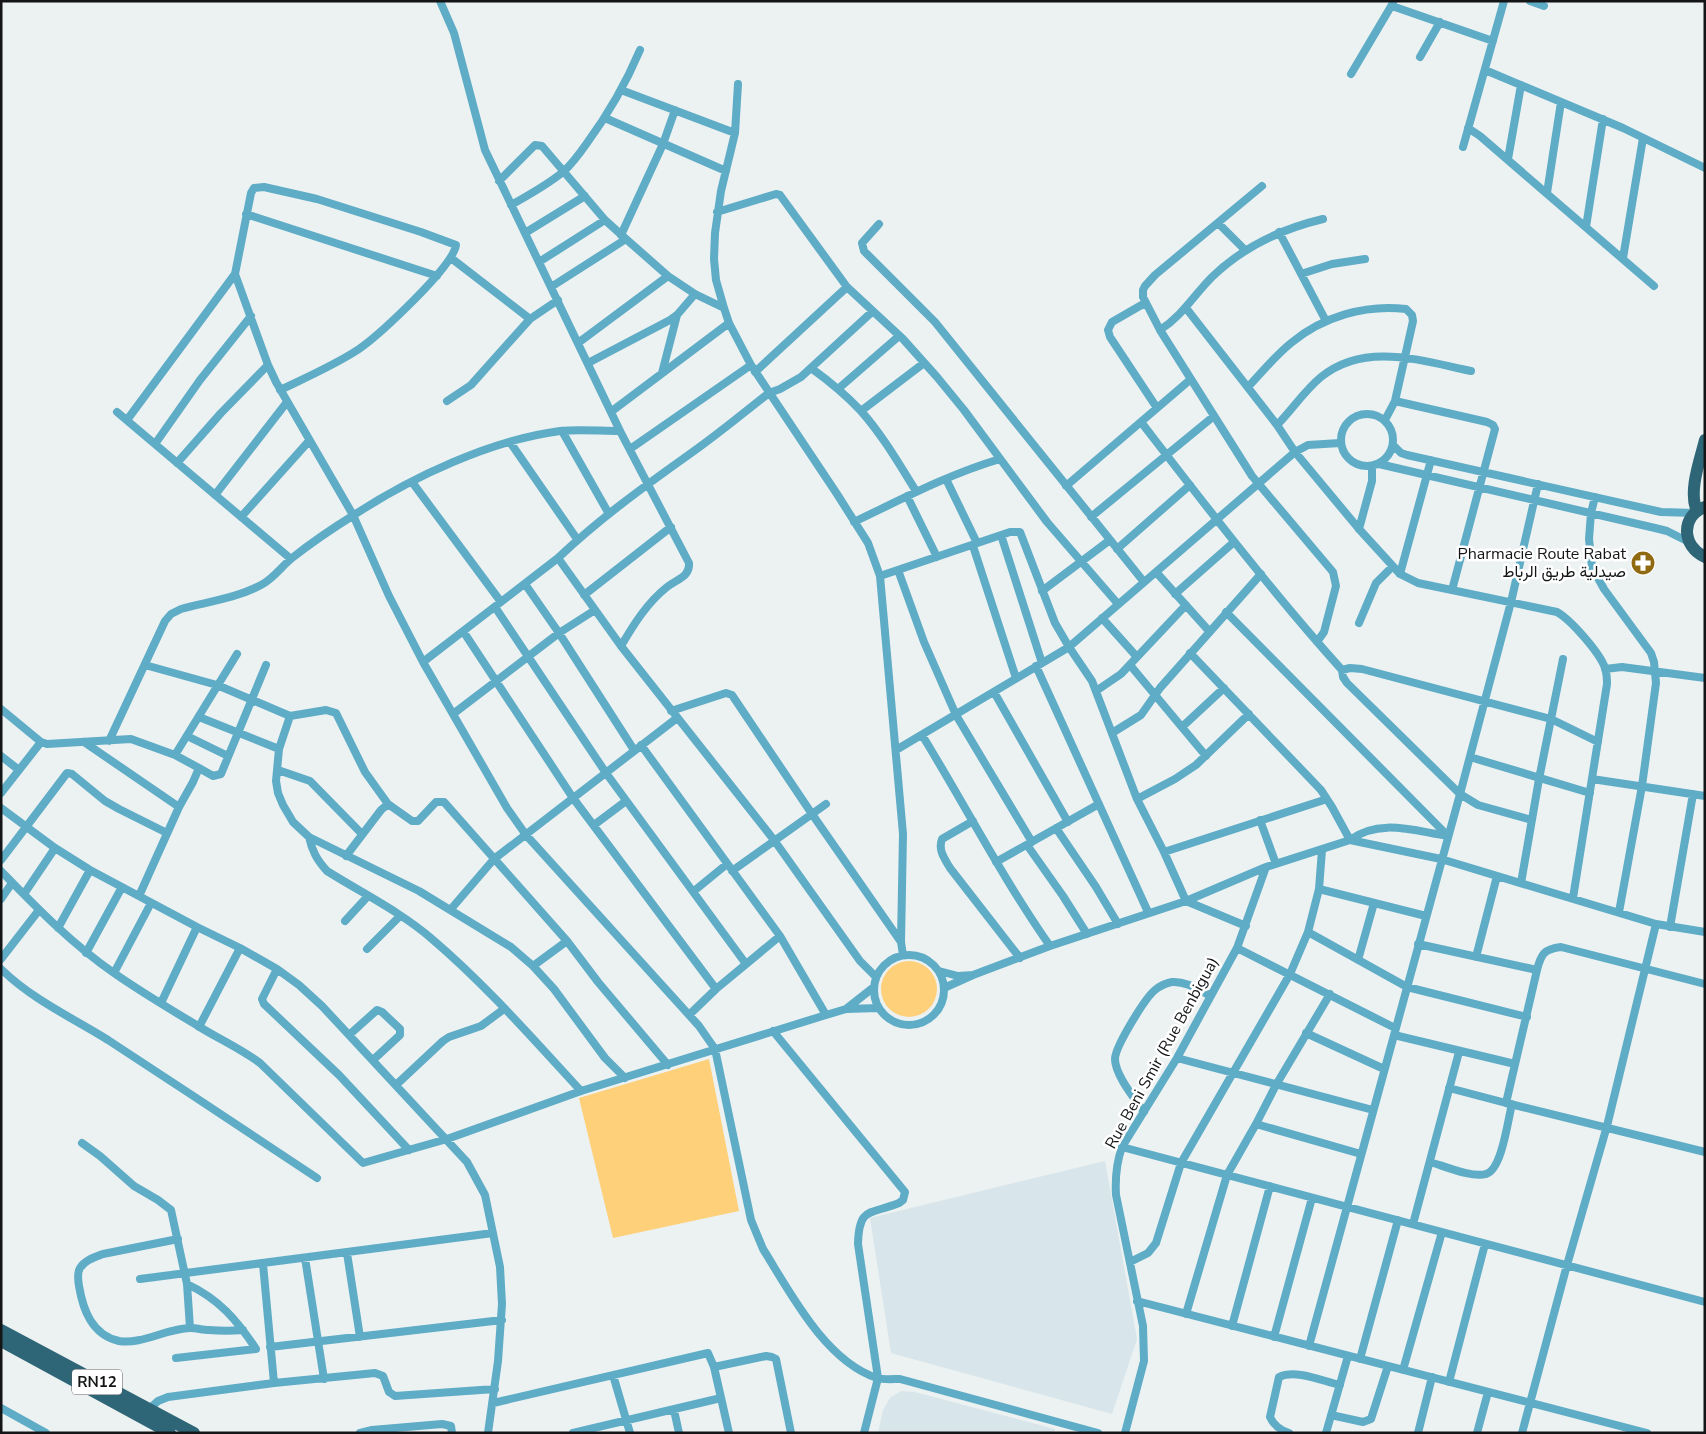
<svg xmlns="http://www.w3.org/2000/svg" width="1706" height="1434" font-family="'Nunito Sans',Vazirmatn,sans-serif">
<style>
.built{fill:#d8e5ea}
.green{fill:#fed079}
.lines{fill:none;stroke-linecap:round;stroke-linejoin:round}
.minor{stroke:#5eacc5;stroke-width:8}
.primary{stroke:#2e6677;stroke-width:12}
.labels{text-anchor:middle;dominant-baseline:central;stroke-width:5;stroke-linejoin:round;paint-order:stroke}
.shield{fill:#fff;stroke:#5a5b5c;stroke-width:1}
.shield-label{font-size:15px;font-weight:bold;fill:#141516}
.poi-label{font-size:16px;fill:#141516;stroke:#fff;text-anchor:end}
.street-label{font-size:16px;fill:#141516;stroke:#fff}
</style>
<rect width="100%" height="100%" fill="#ecf1f2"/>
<path class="built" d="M 1105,1161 L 1137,1339 L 1112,1414 L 891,1353 L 870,1218 Z
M 901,1391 L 915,1392 L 1055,1429 L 1054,1433 L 878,1433 L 883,1410 L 890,1398 Z"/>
<path class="green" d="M881 989a28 28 0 1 1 56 0a28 28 0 1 1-56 0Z
M 709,1059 L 739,1211 L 613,1238 L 579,1098 Z"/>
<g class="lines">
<path class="minor" d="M 440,1 L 454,33 L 485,150 L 620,431 L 689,563 C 690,577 677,579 667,587 C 647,603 634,624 621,646
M 1530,1 L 1544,6
M 1392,6 L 1493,41
M 1420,57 L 1440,22
M 1485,70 L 1623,128 L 1705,168
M 1351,74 L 1393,3
M 738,84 L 735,133 L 721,191 L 715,233 L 714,259 L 716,280 L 724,308 L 729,323 L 751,365 L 837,494 L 868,543 L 880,576 L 903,834 L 901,942 L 903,955
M 621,90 L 735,133
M 605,118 L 726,171
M 1468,128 L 1480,136 L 1654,286
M 1463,147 L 1504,1
M 1508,159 L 1521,85
M 499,181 L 535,145 L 542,146 L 605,220 L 626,239 L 668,276 L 695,294 L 724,308
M 1262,186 L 1155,275 L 1145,286 L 1143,290 L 1143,297 L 1160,330 L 1252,476 L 1333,572 L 1336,586 L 1324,632 L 1317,642
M 1547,193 L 1561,102
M 511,205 C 529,195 547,185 563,172 C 572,164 580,153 587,143 C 609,113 626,83 640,50
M 717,212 L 776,194 L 780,195 L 847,287 L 903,339 L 937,377 L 964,410 L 1047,522 L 1118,604
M 246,214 L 437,276
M 1218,223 L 1245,250
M 879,224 L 862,243 L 864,251 L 935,322 L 1144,582
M 1586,227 L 1603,119
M 1279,232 L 1326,321
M 525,233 L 585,196
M 621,235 L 663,144 L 675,110
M 451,258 L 530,319
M 1623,258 L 1643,138
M 539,262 L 605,220
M 235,274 L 268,365 L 276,382 L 353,515 L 389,596 L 423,662 L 507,808 L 526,835 L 699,1026 L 715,1049 L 751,1220 L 763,1249 C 790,1292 825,1361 877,1378 C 884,1380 893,1379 900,1379 L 1098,1433
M 1301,274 L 1332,264 L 1365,259
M 551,287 L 626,239
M 1145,303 L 1112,322 L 1108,330 L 1110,337 L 1157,408
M 1186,308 L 1277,425 L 1295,452 L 1359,529 L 1400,574 L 1418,583 L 1557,612 C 1571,620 1600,653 1605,668 C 1607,674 1607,679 1607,684 L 1573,898
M 1160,330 C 1182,316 1194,295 1212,277 C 1243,247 1281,229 1323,219
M 578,343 L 668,276
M 588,363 L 670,320 L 677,315 L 695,294
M 811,368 C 829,381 846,395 861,411 C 883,436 899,464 916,491
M 755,372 L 847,287
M 662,373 L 677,315
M 1248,387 C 1262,372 1275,356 1291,343 C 1322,317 1365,304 1406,309 L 1412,315 L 1413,321 L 1395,401 L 1385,420
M 838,389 L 899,336
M 447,401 L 471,385 L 530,319 L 558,300
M 1395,401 L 1487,422 L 1493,425 L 1495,429 L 1452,590
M 612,411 L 729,323
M 861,411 L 924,363
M 117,412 L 291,559
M1341 440a26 26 0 1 1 52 0a26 26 0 1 1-52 0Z
M 127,420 L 235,274 L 251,193 L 254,188 L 264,187 L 317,199 L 421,232 L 456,245 C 453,267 379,335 359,349 C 335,365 307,377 280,390
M 1141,422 C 1206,506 1271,591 1342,670
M 1277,425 C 1292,410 1304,391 1321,377 C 1365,341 1422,361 1471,371
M 562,431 L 609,514
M 510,442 L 577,539
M 155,444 L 200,380 L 251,316
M 1393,445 L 1401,453 L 1407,455 L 1661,512 L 1695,513
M 630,449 L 751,365
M 177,463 L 221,413 L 268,365
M 1379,464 L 1655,528 L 1667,531 L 1689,542
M 946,479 L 977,543
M 412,482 L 501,602
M 1066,486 L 1191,379
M 215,495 L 287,402
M 907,496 L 937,557
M 1595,497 L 1591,513 L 1589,539 L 1592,567 L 1604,589 L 1651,653 L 1654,662 L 1656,683 L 1642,786 L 1619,912
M 241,517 L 309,441
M 1091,517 L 1214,416
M 854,522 C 902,499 949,474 1000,459
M 1359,529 L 1372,481 L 1372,466
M 1001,535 L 1042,663
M 973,546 L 1016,678
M 1117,549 L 1190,485
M 558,558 L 621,646 L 774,840 L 860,961 L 876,977
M 898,570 L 924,642 L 956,715 L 1032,842
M 1156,572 L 1209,631
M 1400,574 L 1431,460
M 880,576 L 1010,532 L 1020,532 L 1055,623 L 1069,647 L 1092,681 L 1137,799 L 1164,852 L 1186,901 L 1246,926
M 525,584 L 559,633 L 634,750
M 1042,591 L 1110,540
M 1175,594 L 1234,542
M 584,595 L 671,527
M 495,607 L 606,773 L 746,964
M 1226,612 L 1448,836
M 1102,618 L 1137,657
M 1359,623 L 1376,583 L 1392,567
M 463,631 L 573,798 L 716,989
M 423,662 L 558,558 C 598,520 642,488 687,456 C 716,436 742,414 769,393 L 780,389 L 801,377 L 873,311
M 145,665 L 217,685 L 290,716 L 326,710 L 336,713 L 365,772 L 388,804
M 1130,665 L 1206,756
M 1036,666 L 1148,912
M 1605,669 L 1622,667 L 1705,678
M 1096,691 L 1121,674 L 1186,605
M 994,692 L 1068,822
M 1,709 L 41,742 L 47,744 L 131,739 L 175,755 L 199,768 L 193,782 L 179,807 L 139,896
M 671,711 L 726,693 L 732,695 L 812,814 L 901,942
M 453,714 L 559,633 L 595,610
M 290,716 L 279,749 L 276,781 L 278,793 L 283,805 L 293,822 L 309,837 L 419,891 L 511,947 L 533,966 L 554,989 L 605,1058 L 625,1078
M 199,717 L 279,749
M 1182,727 L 1224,688
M 1112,733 L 1141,715 L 1160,688 L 1261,574
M 922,735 C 965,805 1003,879 1050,946
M 187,736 L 228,756
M 109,741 L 165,621 L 171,614 L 181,609 C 207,602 237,598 261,585 C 273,579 281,567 292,558 C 311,543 333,528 354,515 C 412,477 491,440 560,431 C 579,429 600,431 620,431
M 84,742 L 179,807
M 641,745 L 780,936 L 826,1015
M 896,750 L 1069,647 L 1295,452 L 1308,445 L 1340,443
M 175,755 L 237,654
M 1,756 L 19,770
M 1470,757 L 1590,793
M 199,768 L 213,776 L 221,774 L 266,665
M 278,770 L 310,781 L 362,834
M 1592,779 L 1705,796
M 1,793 L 41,742
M 1137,799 L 1175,779 L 1196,765 L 1249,714
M 1,808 L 55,848 L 90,870 L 197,927 L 240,948 L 277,969 L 299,985 L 322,1006 L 467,1162 L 485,1195 L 500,1267 L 502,1304 L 498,1361 L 488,1433
M 1260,820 L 1276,864
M 1532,820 L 1478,805 L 1460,794 L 1347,683 L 1343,677 L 1342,670 L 1350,668 L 1362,669 L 1551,719 L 1598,742
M 973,821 L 942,839 C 938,850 944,858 950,868 L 1020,958
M 594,825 L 626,801
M 1056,828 L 1096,887 L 1118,924
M 309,837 C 312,851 317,860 327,871 C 362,893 401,912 432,939 C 486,985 533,1039 581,1091
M 1350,840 L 1441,859 L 1656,924 L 1705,932
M 1350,840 C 1379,818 1414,831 1448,836
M 1027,845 L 1063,896 L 1087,934
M 1164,852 L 1327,799
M 346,856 L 381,810 L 388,804 L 412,821 L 418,821 L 436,802 L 444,802 L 567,941 L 598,982 L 668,1065
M 1,860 L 67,773 L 72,774 L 105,801 L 119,809 L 167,833
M 996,862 L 1099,804
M 1,871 C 37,908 72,944 114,973 C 141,992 170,1009 198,1026 C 219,1039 241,1049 260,1063 L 363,1163 L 447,1139 L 581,1091 L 826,1015 L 846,1009 L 879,1008
M 732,871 L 826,804
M 1521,883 L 1539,779 L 1563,659
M 1319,889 L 1426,916
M 694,891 L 727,864
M 24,894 L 55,848
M 1,899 L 12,883
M 451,909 L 494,859 L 677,718
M 345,921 L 368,896
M 1670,927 L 1693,794
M 58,928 L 90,870
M 1308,932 L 1407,987 L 1527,1017
M 1418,944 L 1537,970
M 1237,948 L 1395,1028
M 367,949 L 400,916
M 86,953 L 122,887
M874 990a35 35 0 1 1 70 0a35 35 0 1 1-70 0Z
M 1476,957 L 1497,876
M 1,959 L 39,910
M 1358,960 L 1374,903
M 533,966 L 567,941
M 1,969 C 33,1000 71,1017 108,1040 C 178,1086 247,1131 317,1178
M 277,969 L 262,999 L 264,1004 L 339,1075 L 409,1150
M 939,971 L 958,976 L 973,975 L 944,988
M 114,973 L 151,903
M 973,975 L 1050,946 L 1186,901 L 1266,867 L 1350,840 L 1332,807 L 1321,790 L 1190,653
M 1705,984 L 1561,947 C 1544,949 1541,954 1537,970 L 1506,1103 L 1705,1152
M 161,1003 L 197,927
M 846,1009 L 874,987
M 689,1015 L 716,989 L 780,936
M 199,1027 L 240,948
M 773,1031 L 905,1192 L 903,1200 L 899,1203 C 870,1215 859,1206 858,1244 L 878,1378 L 864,1433
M 1306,1033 L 1384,1069
M 349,1035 L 377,1010 L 382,1012 L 400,1029 L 400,1035 L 373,1060
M 1394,1035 L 1515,1064
M 1177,1058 L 1373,1110
M 396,1085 L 443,1041 L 449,1037 L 481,1026 L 504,1009
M 1449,1088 L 1506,1103
M 1144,1112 C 1135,1099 1115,1075 1115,1059 C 1115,1047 1145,998 1155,990 C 1160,986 1166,983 1172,982 C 1186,981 1199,990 1211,996
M 1256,1124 L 1361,1154
M 82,1143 L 100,1156 L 134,1186 L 158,1200 L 171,1210 L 187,1284 L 190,1328
M 1122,1147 L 1705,1302
M 1430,1162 C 1444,1166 1472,1178 1486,1174 C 1502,1170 1508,1119 1512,1104
M 1413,1224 L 1459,1052
M 178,1239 L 103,1254 C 95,1257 85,1260 80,1268 C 77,1273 78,1280 79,1286 C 83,1310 92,1335 119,1341 C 141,1345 168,1328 190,1328 C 196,1328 203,1330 209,1330 C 220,1331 232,1331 243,1330
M 347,1253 L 360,1337
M 305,1258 L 324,1379
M 1130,1262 L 1148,1253 L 1156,1243 L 1181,1163 L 1290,974 L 1308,932 L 1319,889 L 1322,850
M 263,1264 L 274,1383
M 140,1279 L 493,1233
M 1137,1301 L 1647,1433
M 1186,1314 L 1227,1175 L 1256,1124 L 1276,1085 L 1330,994
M 1232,1326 L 1270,1186
M 1274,1337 L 1312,1198
M 1309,1346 L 1460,794 L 1511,602 L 1538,484
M 270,1347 L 502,1320
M 176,1358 L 256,1349 C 237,1320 219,1299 187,1284
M 1360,1359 L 1398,1220
M 714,1367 L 766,1356 L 772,1357 L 776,1359 L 791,1433
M 1403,1370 L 1442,1232
M 613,1375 L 630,1433
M 1449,1382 L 1485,1244
M 493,1403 L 708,1353 L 714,1367 L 729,1433
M 1,1408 L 46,1433
M 148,1410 L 158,1401 L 168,1397 L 274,1383 L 375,1373 L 383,1376 L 389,1392 L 395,1396 L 495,1389
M 674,1410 L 679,1433
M 1331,1415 L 1363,1422 L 1371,1419 L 1388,1366
M 360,1433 L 372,1430 L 442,1424 L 451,1426 L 452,1433
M 573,1433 L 721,1398
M 1125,1433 L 1144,1361 L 1143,1326 L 1116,1195 C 1115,1178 1116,1164 1122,1147 L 1177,1058 L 1237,948 L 1266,867
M 1289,1433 C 1280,1430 1274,1426 1270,1417 L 1279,1377 C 1296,1369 1322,1381 1340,1385
M 1326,1433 L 1348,1356
M 1418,1433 L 1432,1377
M 1477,1433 L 1488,1392
M 1522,1433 L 1567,1265 L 1607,1126 L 1656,924"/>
<path class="primary" d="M 1705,507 C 1680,516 1682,547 1705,557
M 1697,511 C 1688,492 1700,460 1705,440
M 1,1330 L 194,1433
M 1,1341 L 170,1433"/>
</g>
<defs>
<symbol id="pharmacy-disc" viewBox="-11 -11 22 22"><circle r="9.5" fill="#906a10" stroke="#fff"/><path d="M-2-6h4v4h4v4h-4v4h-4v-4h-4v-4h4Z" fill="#fff"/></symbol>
</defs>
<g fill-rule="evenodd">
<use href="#pharmacy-disc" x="1629" y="549" width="28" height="28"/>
</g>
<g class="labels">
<rect class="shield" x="72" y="1369.5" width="50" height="25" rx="4"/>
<g class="shield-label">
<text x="97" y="1382">RN12</text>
</g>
<g class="poi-label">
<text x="1626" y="554">Pharmacie Route Rabat<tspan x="1626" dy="18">صيدلية طريق الرباط</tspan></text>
</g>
<g class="street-label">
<text transform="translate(1162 1053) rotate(-61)">Rue Beni Smir (Rue Benbigua)</text>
</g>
</g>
<rect width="1706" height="1434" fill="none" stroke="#141516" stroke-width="5"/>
</svg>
